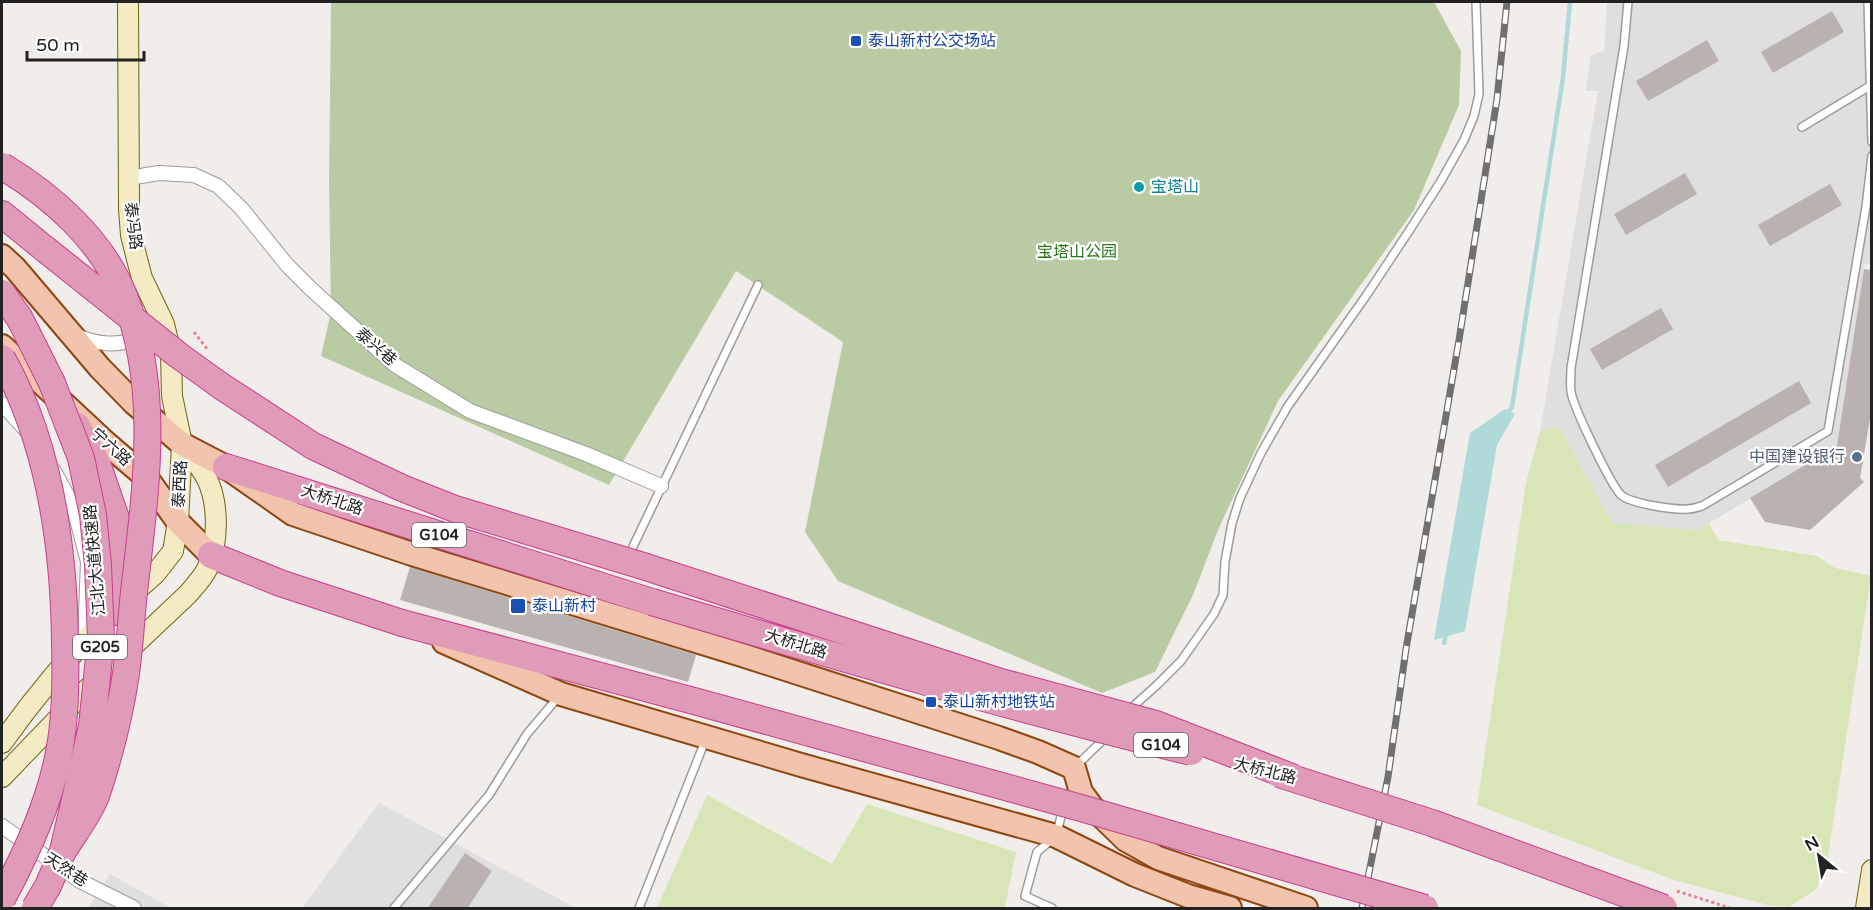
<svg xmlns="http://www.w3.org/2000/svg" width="1873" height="910" font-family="'Varela Round','Noto Sans SC',sans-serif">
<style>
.residential{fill:#e0dfdf}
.grass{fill:#d8e5b6}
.forest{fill:#b9cba3}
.water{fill:#b0d9d9}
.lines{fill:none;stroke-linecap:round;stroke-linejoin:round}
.stream{stroke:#b0d9d9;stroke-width:4.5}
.building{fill:#bab2b0}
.lane-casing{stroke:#9c9c9c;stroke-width:10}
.street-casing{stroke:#9c9c9c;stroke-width:16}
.secondary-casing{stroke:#706412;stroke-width:22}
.primary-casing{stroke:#8f4711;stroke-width:26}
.highway-casing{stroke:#c93d8e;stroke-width:28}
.path{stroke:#eb808f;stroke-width:3;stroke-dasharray:3 3;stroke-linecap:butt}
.lane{stroke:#fff;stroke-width:7}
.street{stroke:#fff;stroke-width:14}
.secondary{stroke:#f4ebc5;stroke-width:20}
.primary{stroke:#f2c4ad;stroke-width:22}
.highway{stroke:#df9bb8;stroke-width:26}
.rail-casing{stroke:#707070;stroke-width:7}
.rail{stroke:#fff;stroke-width:4.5;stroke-dasharray:14;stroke-linecap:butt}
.highway-bridge-casing{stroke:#c93d8e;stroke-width:28;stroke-linecap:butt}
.highway-bridge{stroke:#df9bb8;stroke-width:26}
.transit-dot{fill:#1a4fb4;stroke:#fff;stroke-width:2}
.culture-dot{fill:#0f9aa8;stroke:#fff;stroke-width:2}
.service-dot{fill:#5c6f8a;stroke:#fff;stroke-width:2}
.labels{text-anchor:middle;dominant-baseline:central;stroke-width:4.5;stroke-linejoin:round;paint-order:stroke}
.shield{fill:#fff;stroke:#646464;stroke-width:1.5}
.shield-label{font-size:15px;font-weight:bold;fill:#222}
.transit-label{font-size:16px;fill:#164399;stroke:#fff;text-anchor:start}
.culture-label{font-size:16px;fill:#0d838f;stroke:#fff;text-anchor:start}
.street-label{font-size:16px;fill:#222;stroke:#fff}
.park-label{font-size:16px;fill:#287719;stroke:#fff}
.service-label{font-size:16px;fill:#4e5e75;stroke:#fff;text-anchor:end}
</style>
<rect width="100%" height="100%" fill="#f1edea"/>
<path class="residential" d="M 1607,2 L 1871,2 L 1871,264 L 1865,264 L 1837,446 L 1698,530 L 1612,524 L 1559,427 L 1540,431 L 1598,91 L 1586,91 L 1591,55 L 1604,51 Z
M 379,803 L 576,908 L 302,908 Z
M 110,874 L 171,908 L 88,908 Z"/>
<path class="grass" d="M 1559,427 L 1612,523 L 1698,530 L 1709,523 L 1718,540 L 1817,556 L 1835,568 L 1871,576 L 1825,876 L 1815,890 L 1789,907 L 1768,905 L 1674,880 L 1477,805 L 1526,483 L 1540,431 Z
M 707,795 L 832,864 L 867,804 L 1016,852 L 1005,907 L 1009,908 L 657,908 Z"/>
<path class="forest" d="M 331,2 L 1434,2 L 1461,51 L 1459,105 L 1414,210 L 1278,401 L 1218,530 L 1193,595 L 1155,672 L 1102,693 L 838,581 L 805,532 L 843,342 L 736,271 L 609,485 L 321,356 L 331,312 L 329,183 Z"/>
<path class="water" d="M 1505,409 L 1515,414 L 1497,445 L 1465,631 L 1434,640 L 1470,433 Z"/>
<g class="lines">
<path class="stream" d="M 1506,416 L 1512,407 L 1563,77 L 1570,2
M 1444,643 L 1446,632"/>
</g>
<path class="building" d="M 1832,11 L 1844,32 L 1773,73 L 1761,52 Z
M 1707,40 L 1719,61 L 1648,101 L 1636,81 Z
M 1685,173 L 1697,194 L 1626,235 L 1614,214 Z
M 1830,184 L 1842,205 L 1770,246 L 1758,225 Z
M 1864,269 L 1872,270 L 1872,407 L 1860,478 L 1864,482 L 1810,530 L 1765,522 L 1750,498 L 1837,446 Z
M 1661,308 L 1673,329 L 1602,370 L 1590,349 Z
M 1799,381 L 1811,403 L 1668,487 L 1655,465 Z
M 410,567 L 696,655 L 688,682 L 400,600 Z
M 465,853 L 492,871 L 467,909 L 427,909 Z"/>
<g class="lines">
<defs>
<path id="lane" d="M 1628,2 L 1624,46 L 1571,368 C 1571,376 1570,384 1571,391 C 1572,405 1611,485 1621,495 C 1632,504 1674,510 1688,509 C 1693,509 1697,507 1702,506 L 1828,431 L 1866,207 L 1872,156
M 1868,2 L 1872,142
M 1802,127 L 1870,86
M 629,555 L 758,285
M 1129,710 L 1157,685 L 1181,661 L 1214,614 L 1223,595 L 1225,562 L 1232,523 L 1240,498 L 1261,453 L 1288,406 L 1366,296 L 1409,231 L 1441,181 L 1464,140 L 1474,116 L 1479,94 L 1476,2
M 1075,767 L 1106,737
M 394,908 L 489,795 L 527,734 L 559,696
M 639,908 L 705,741
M 1052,908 L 1025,896 L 1037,852 L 1056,836 L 1063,809"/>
<path id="street" d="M 129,178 L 159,173 L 194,175 L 218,186 L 241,208 L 287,265 L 311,289 L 395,365 L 470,411 L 586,454 L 661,486
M 75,335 C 94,344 121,348 139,336
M 2,404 L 27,431
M 54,471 L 74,508 L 88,562 L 85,640
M 2,826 L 80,881 L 134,908"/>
<path id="secondary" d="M 128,2 L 129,209 L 131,235 L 137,259 L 142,278 L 164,324 L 171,353 L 172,396 L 182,444 L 178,522 L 173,551 L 155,574 L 130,596
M 2,743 C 33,699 68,657 106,618
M 2,777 L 78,698 L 187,595 C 194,587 202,579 207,569 C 219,542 219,502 206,477 C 200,466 191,456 184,446
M 1866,908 L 1872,870"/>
<path id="primary" d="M 2,256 L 15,268 L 100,368 L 134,403 L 182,444 L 226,467 L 293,514 L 412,554 L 742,655 L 999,738 L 1038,752 L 1074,768 L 1081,792 L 1092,807 L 1126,840 L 1158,858 L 1306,908
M 2,346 L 106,443 L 147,478 L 178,522 L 211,555
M 444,642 L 561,694 L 801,765 L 1056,836 L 1135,875 L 1188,896 L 1230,908"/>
<path id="highway" d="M 2,214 L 45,249
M 77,426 L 97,463 L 118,524 L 117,557 L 111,613
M 226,467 L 652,602
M 211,555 L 280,583 L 402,623 L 694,701"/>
</defs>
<use href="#lane" class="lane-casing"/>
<use href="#street" class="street-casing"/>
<use href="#secondary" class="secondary-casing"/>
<use href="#primary" class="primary-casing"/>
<use href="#highway" class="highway-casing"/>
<path class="path" d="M 194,332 L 208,350
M 1677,891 L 1730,908"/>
<use href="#lane" class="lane"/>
<use href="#street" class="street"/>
<use href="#secondary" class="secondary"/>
<use href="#primary" class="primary"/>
<use href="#highway" class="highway"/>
<defs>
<path id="rail" d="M 1362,908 L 1388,777 L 1406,649 L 1459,340 L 1497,99 L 1507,2"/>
</defs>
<use href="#rail" class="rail-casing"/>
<use href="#rail" class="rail"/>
<defs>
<path id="highway-bridge" d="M 2,166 C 52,196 102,240 124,296 C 162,389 145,495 134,592 C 131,619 130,646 126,673 C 120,715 109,757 96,796 C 89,814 73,835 63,851
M 45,249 L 178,355 L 221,386 L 313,446 L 402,488 L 455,509 L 643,566 L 1001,682 L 1156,724 L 1294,778
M 2,293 L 20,319 L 52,383 L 81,458 L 93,515 L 98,565 L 101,638 L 92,726 L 63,851 L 48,886 L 35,908
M 2,358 C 50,444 64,546 65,643 C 66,678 66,713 60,747 C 51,800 27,852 2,899
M 652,602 C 831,655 1010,708 1191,752
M 694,701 L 1081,808 L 1425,908
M 1279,774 L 1432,823 L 1664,908"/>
</defs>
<use href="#highway-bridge" class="highway-bridge-casing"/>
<use href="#highway-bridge" class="highway-bridge"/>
</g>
<g class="transit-dot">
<rect x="850" y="35" width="12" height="12" rx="3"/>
<rect x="510" y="598" width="16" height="16" rx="3"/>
<rect x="925" y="696" width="12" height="12" rx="3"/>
</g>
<circle class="culture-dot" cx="1139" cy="187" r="6"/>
<circle class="service-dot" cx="1857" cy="457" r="6"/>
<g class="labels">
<g class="shield">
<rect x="412" y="523" width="54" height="24" rx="4.5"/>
<rect x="73" y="635" width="54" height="24" rx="4.5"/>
<rect x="1134" y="733" width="54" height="24" rx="4.5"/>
</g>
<g class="shield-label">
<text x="439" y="535">G104</text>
<text x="100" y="647">G205</text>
<text x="1161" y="745">G104</text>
</g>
<g class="transit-label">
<text x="868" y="41">泰山新村公交场站</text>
<text x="532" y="606">泰山新村</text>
<text x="943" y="702">泰山新村地铁站</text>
</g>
<g class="culture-label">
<text x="1151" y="187">宝塔山</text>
</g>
<g class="street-label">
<text transform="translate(133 226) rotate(83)">泰冯路</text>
<text transform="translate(376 347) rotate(41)">泰兴巷</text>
<text transform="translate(111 447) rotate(42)">宁六路</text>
<text transform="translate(180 484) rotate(-87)">泰西路</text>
<text transform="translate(332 500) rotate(18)">大桥北路</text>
<text transform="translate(95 560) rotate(-95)">江北大道快速路</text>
<text transform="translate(796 644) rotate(17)">大桥北路</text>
<text transform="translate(1265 771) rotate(14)">大桥北路</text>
<text transform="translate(66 870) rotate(33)">天然巷</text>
</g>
<g class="park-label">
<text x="1077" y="252">宝塔山公园</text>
</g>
<g class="service-label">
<text x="1845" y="457">中国建设银行</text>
</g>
</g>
<rect width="1873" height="910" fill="none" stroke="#222222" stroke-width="6"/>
<g transform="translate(1819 856) rotate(330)" stroke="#ffffff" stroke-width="4.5" paint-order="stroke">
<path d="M0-4.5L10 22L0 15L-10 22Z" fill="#222222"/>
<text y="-9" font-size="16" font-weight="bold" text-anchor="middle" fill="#222222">N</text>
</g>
<path d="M27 51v9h117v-9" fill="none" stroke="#222222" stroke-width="3"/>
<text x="36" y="51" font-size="18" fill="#222222" stroke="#ffffff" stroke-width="4.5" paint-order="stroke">50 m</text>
</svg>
